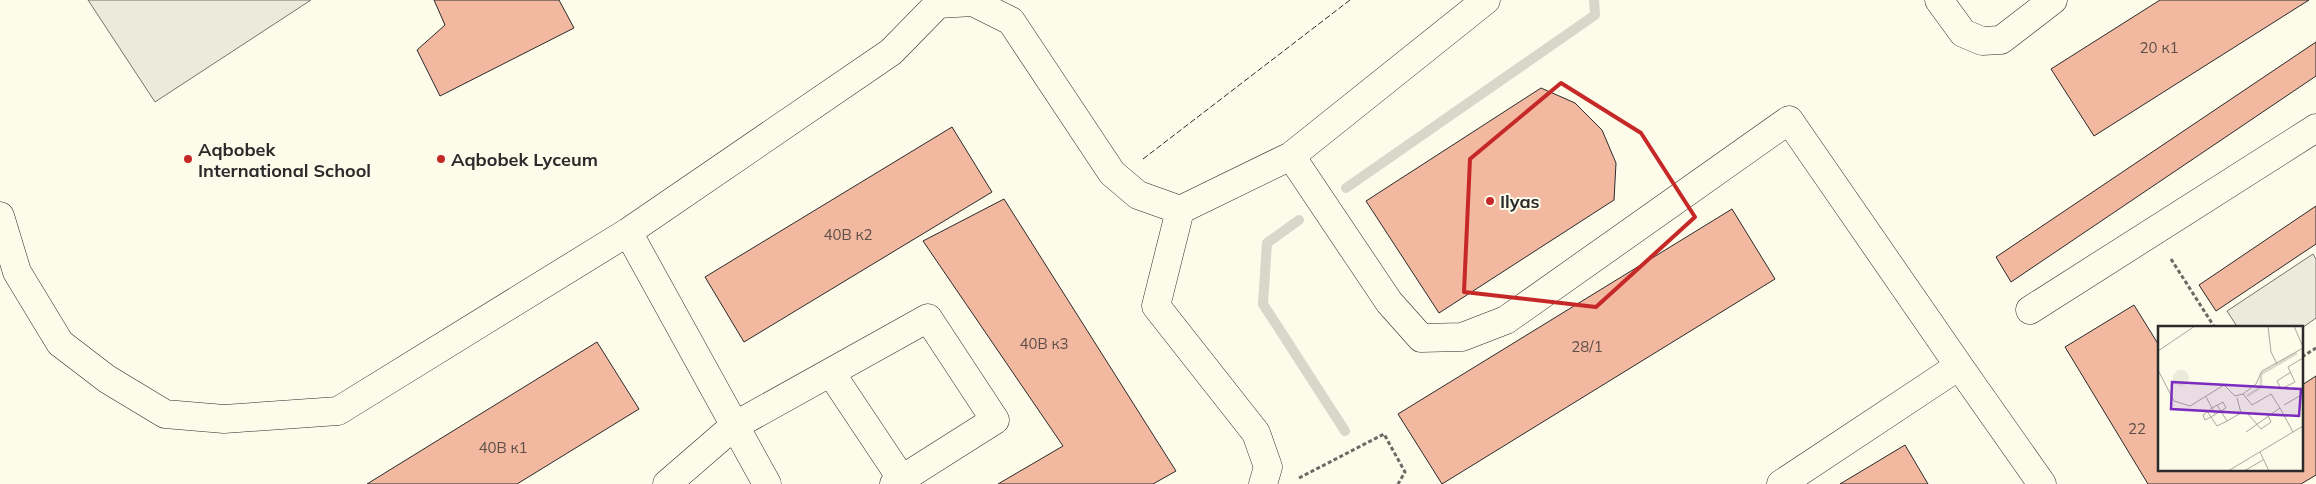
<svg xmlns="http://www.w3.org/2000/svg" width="2316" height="484" font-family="Mulish,sans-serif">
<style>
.green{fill:#ecebdb;stroke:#74746e}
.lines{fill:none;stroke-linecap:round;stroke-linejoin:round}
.stream{stroke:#d8d7c9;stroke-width:10}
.building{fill:#f2b8a0;stroke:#2b2b2b}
.minor-casing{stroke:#2b2b2b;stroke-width:29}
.path{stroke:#6a6964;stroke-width:3;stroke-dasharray:4 2.5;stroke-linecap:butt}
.minor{stroke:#fdfbea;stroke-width:28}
.fence{stroke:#2b2b2b;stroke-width:1;stroke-dasharray:6 2.5;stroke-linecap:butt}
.marked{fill:none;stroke:#c62828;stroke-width:4;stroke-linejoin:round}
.poi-dot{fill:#c62828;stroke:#fdfbea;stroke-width:2}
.labels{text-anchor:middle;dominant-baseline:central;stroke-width:4;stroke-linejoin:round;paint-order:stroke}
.number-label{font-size:15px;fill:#5d4e48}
.poi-label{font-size:18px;font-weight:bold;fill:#2b2b2b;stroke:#fdfbea;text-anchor:start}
.inset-river{fill:none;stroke:#d8d7c9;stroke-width:2.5}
.inset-road{fill:none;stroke:#a9a89e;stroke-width:1}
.view{fill:#7b2cbf;fill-opacity:0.15;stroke:#7b2cbf;stroke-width:2.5}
.inset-edge{fill:none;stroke:#2b2b2b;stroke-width:2.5}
</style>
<rect width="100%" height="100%" fill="#fdfbea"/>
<path class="green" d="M 88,0 L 311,0 L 155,102 Z
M 2313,254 L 2316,259 L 2316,318 L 2302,328 L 2238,328 L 2227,311 Z"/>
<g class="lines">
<path class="stream" d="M 1346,188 L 1595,15 L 1594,0
M 1299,220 L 1267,243 L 1263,304 L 1345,431"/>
</g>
<path class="building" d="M 434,0 L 559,0 L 574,28 L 440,96 L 417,50 L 445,25 Z
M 2160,0 L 2309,0 L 2094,136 L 2051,69 Z
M 2316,42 L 2316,76 L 2011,282 L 1996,257 Z
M 1541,88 L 1575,103 L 1602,130 L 1616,163 L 1614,200 L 1439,313 L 1366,201 Z
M 952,127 L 992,192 L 744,342 L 705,277 Z
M 1004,199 L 1176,471 L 1153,484 L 998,484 L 1063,446 L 923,241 Z
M 2316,206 L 2316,244 L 2216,311 L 2199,285 Z
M 1732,209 L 1775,279 L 1442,484 L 1398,414 Z
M 2134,305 L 2160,347 L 2160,470 L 2302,470 L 2302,385 L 2316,376 L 2316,475 L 2301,484 L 2148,484 L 2065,347 Z
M 597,342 L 639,409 L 517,484 L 367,484 Z
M 1905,445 L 1928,484 L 1840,484 Z"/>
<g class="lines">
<defs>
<path id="minor" d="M 1939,0 L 1963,33 L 1982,41 L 2001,40 L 2053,0
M 1291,156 L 1389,302 L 1421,338 L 1462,337 L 1506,320 L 1789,120 L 1959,366
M 1180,210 L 1156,306 L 1256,433 L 1268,467 L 1263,484
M 0,216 L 17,272 L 60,343 L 107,379 L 165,414 L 224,419 L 338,411 L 628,232 L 891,52 L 938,4 L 973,2 L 1011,21 L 1112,173 L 1138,195 L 1180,210 L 1291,156 L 1486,0
M 628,232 L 767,484
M 2030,310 L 2316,128
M 831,373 L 905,484
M 667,484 L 734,426 L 928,318 L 995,420 L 894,484
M 1781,484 L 1959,366 L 2042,484"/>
</defs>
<use href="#minor" class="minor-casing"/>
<path class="path" d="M 2171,259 L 2215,328
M 2302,357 L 2316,348
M 1299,478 L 1384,434 L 1405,472 L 1398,484"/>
<use href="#minor" class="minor"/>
<path class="fence" d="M 1143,159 L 1350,0"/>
</g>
<path class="marked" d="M 1561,83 L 1641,133 L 1695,217 L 1596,307 L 1464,292 L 1470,159 Z"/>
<g class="poi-dot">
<circle cx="188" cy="159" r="5"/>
<circle cx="441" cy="159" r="5"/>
<circle cx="1490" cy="201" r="5"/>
</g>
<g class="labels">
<g class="number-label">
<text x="2159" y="47">20 к1</text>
<text x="848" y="234">40В к2</text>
<text x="1044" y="343">40В к3</text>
<text x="1587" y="346">28/1</text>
<text x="2137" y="428">22</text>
<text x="503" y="447">40В к1</text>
</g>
<g class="poi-label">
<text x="198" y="149">Aqbobek<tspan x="198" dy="21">International School</tspan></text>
<text x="451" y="159">Aqbobek Lyceum</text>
<text x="1500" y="201">Ilyas</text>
</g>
</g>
<g transform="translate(2158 326)">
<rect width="145" height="145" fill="#fdfbea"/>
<path d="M15 52a8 8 0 1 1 16 0a8 8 0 1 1-16 0Z" fill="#ecebdb"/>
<path class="inset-river" d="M 89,70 L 103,61 L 103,48 L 139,27"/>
<path class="inset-road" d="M 110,0 L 113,26 L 119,38M 136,0 L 145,21M 0,25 L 37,0M 0,44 L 16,75 L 32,80 L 66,59 L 77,70 L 85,68 L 98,58 L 104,45 L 145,22M 133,46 L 119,55 L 123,63 L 137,56 L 130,41 L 145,32M 85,68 L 94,79 L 113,68 L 122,82M 48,71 L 54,82 L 45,89 L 47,94 L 53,91 L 68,82 L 65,76 L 54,82 L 57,88M 126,79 L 145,68M 49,85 L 59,100 L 69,95 L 59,79M 90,88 L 103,103 L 113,96 L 110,89M 69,95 L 83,87 L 79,72M 88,106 L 122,82 L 135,106M 102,126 L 111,145M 70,145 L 145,100M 86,145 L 105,134"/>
<path class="view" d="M 14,56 L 143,63 L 141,90 L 13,83 Z"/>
<rect width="145" height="145" class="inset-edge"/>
</g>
</svg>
